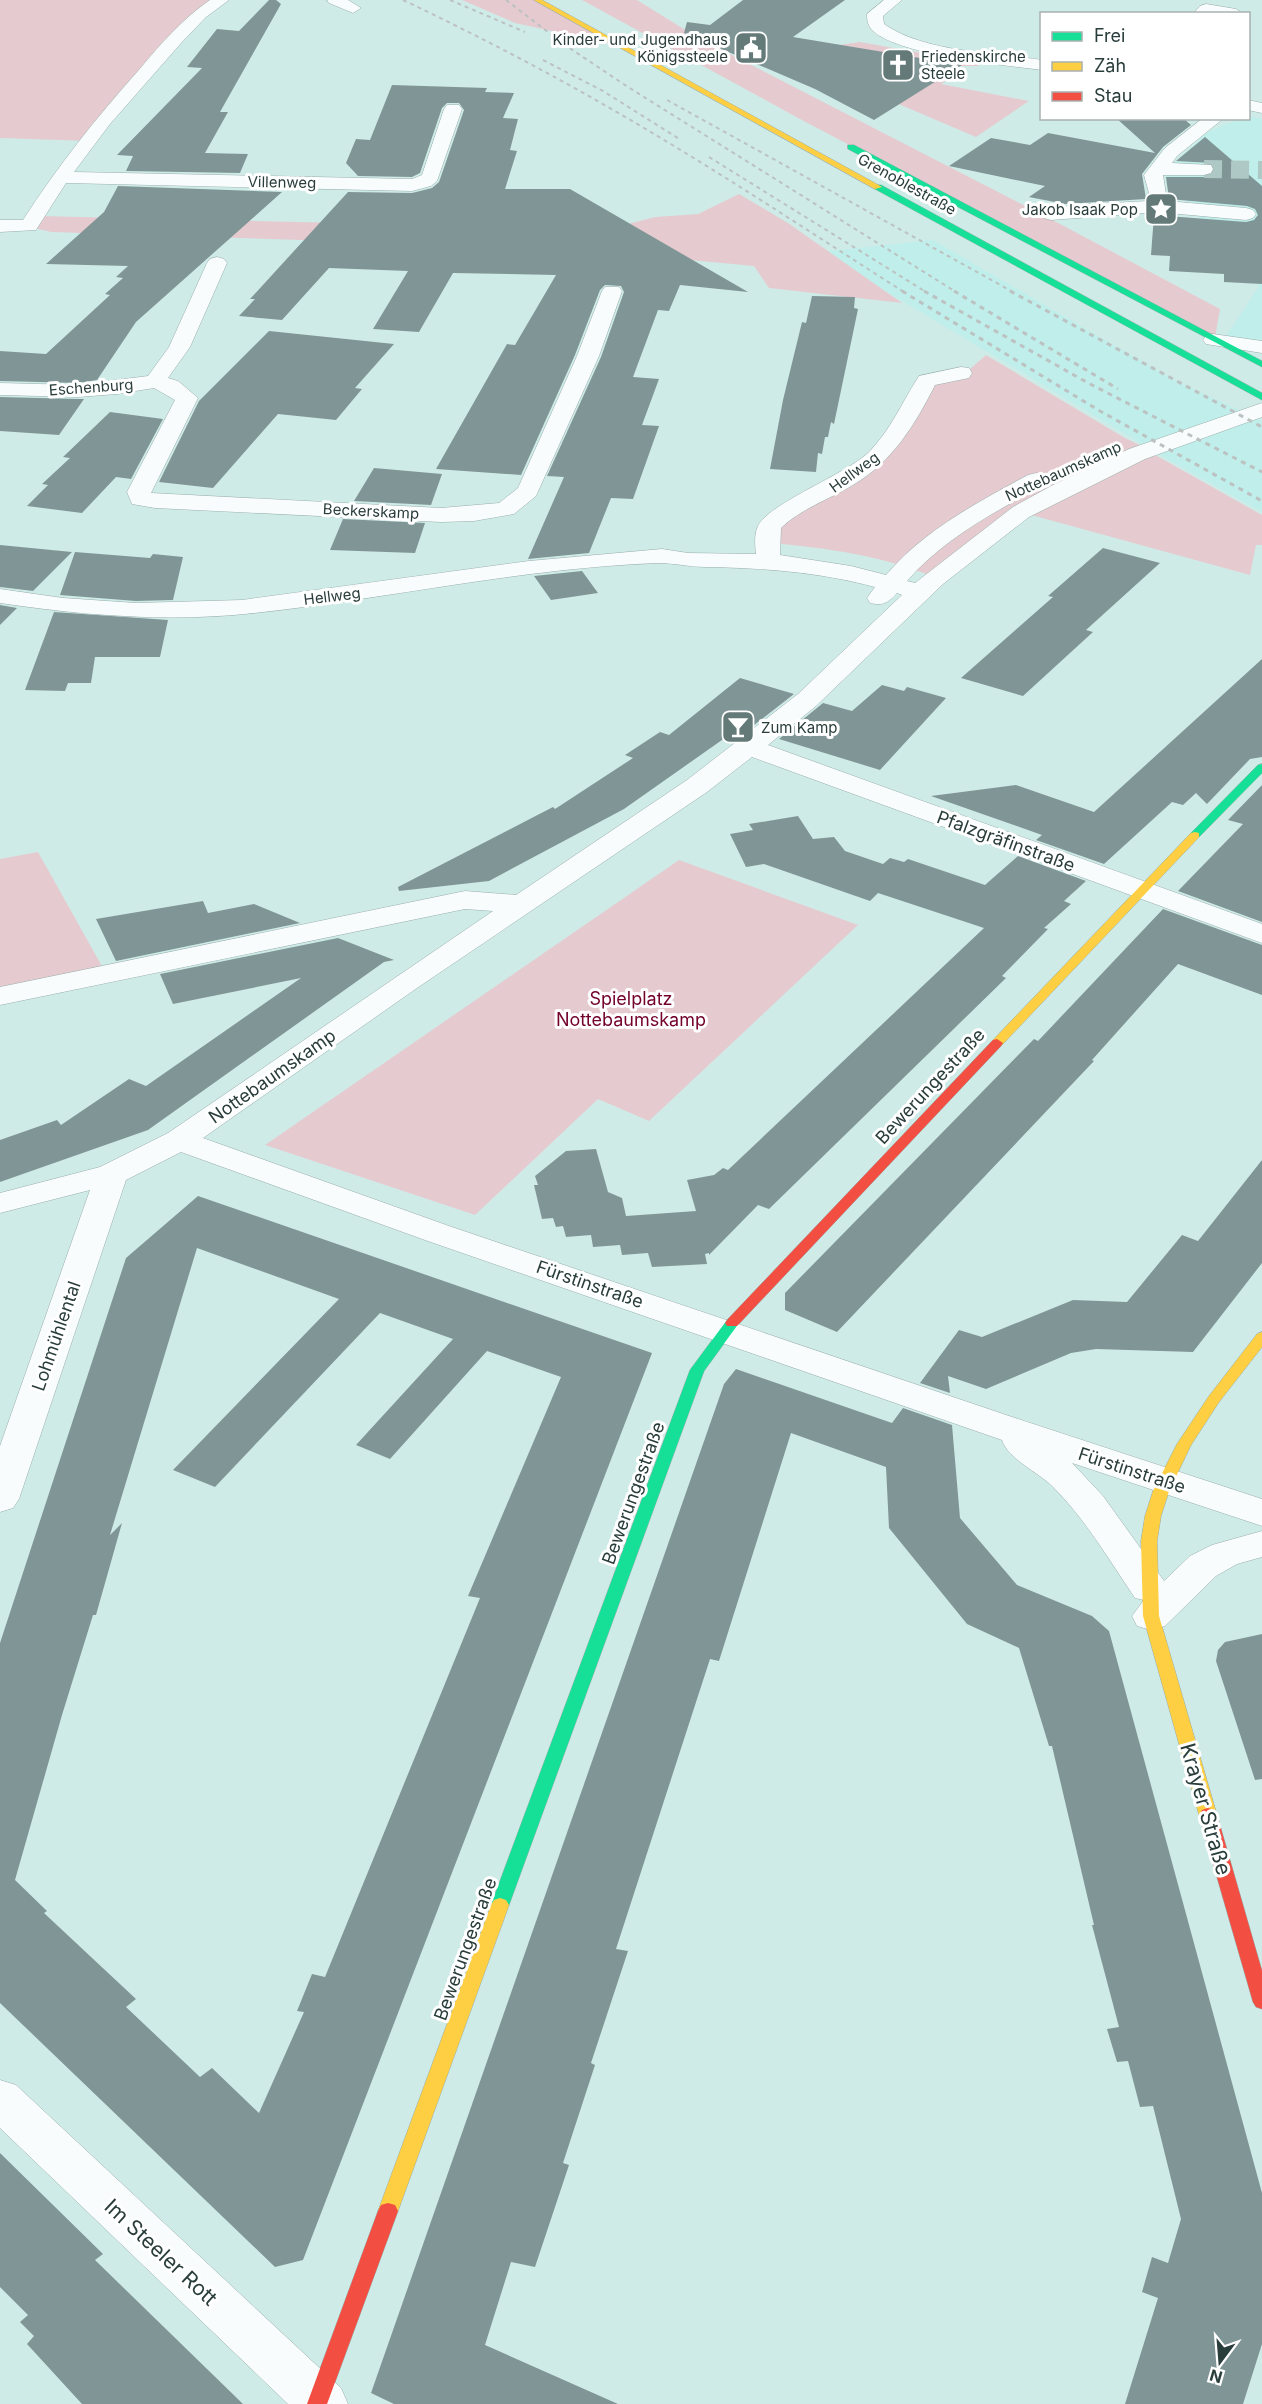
<svg xmlns="http://www.w3.org/2000/svg" width="1262" height="2404" font-family="Inter,sans-serif">
<style>
.built{fill:#c0eeea}
.green{fill:#e5cbcf}
.building{fill:#809696;fill-rule:evenodd}
.lines{fill:none;stroke-linecap:round;stroke-linejoin:round}
.street-tunnel{stroke:#aec8c5;stroke-width:18;stroke-dasharray:18 9;stroke-linecap:butt}
.street-casing{stroke:#99aeac;stroke-width:1}
.fast-casing{stroke:#99aeac;stroke-width:1}
.slow-casing{stroke:#99aeac;stroke-width:1}
.jam-casing{stroke:#99aeac;stroke-width:1}
.street{fill:#f8fcfc;fill-rule:evenodd}
.fast{fill:#16e098;fill-rule:evenodd}
.slow{fill:#ffcf43;fill-rule:evenodd}
.jam{fill:#f24e42;fill-rule:evenodd}
.rail-far1{stroke:#bbc2c1;stroke-width:2;stroke-dasharray:4 4;stroke-linecap:butt}
.rail{stroke:#bbc2c1;stroke-width:3;stroke-dasharray:5 5;stroke-linecap:butt}
.labels{text-anchor:middle;dominant-baseline:central;stroke-width:6;stroke-linejoin:round;paint-order:stroke}
.far-poi-label{font-size:15px;fill:#293d3b;stroke:#fff;text-anchor:end}
.far-street-label{font-size:15px;fill:#293d3b;stroke:#fff}
.street-label{font-size:18px;fill:#293d3b;stroke:#fff}
.park-label{font-size:18px;fill:#73002b;stroke:#fff}
.near-street-label{font-size:21px;fill:#293d3b;stroke:#fff}
</style>
<rect width="100%" height="100%" fill="#cfebe8"/>
<path class="built" d="M 1249,116 L 1262,119 L 1262,344 L 1225,338 L 1260,285 L 1234,277 L 1207,226 L 1163,173 L 1208,132 L 1239,119 L 1248,118 Z
M 933,240 L 1172,379 L 1262,421 L 1262,512 L 1172,462 L 820,252 Z"/>
<path class="green" d="M 0,0 L 220,0 L 88,141 L 0,138 Z
M 462,0 L 536,0 L 619,46 L 515,23 Z
M 582,0 L 637,0 L 695,36 L 1062,225 L 1220,309 L 1215,338 L 800,119 Z
M 860,42 L 978,63 L 979,66 L 956,66 L 951,69 L 962,71 L 941,84 L 1029,101 L 976,137 L 828,74 L 839,45 Z
M 739,194 L 788,223 L 902,303 L 769,288 L 754,266 L 560,248 L 51,232 L 30,227 L 38,216 L 609,229 L 655,217 L 698,214 Z
M 986,355 L 1125,438 L 1148,449 L 1064,484 L 934,577 C 883,556 827,548 771,543 L 773,524 L 869,468 L 929,382 L 963,375 Z
M 1150,452 L 1262,515 L 1262,545 L 1256,545 L 1250,575 L 1024,513 Z
M 38,852 L 103,968 L 0,992 L 0,859 Z
M 679,860 L 858,925 L 649,1121 L 598,1099 L 475,1215 L 265,1145 Z"/>
<path class="building" d="M 269,0 L 276,0 L 281,4 L 220,112 L 228,112 L 205,153 L 248,154 L 240,173 L 126,171 L 133,156 L 117,155 L 202,68 L 187,67 L 217,29 L 239,31 Z
M 743,0 L 845,0 L 793,37 L 962,65 L 874,120 L 815,89 L 684,33 L 687,22 L 710,25 Z
M 392,85 L 487,88 L 485,92 L 514,93 L 503,118 L 518,119 L 510,150 L 517,151 L 505,189 L 570,189 L 748,292 L 680,285 L 669,311 L 658,310 L 633,377 L 659,379 L 642,425 L 659,426 L 633,499 L 611,498 L 589,553 L 528,559 L 564,477 L 547,476 L 601,357 L 624,292 L 621,286 L 605,285 L 600,290 L 575,355 L 521,475 L 436,469 L 507,344 L 515,345 L 556,275 L 453,273 L 419,332 L 373,329 L 408,271 L 329,268 L 282,320 L 239,316 L 255,299 L 250,299 L 348,192 L 412,193 L 432,188 L 439,182 L 464,110 L 459,103 L 447,103 L 442,108 L 420,173 L 412,177 L 358,176 L 346,163 L 356,139 L 370,140 Z
M 1116,118 L 1183,118 L 1191,125 L 1163,147 L 1142,174 L 1146,199 L 1065,204 L 1029,197 L 1045,186 L 949,166 L 991,138 L 1030,145 L 1048,133 L 1155,153 Z
M 1205,137 L 1262,186 L 1262,284 L 1224,282 L 1224,274 L 1169,271 L 1170,256 L 1151,255 L 1154,215 L 1246,222 L 1254,220 L 1258,215 L 1255,209 L 1247,206 L 1169,199 L 1166,177 L 1204,177 L 1213,174 L 1215,168 L 1211,163 L 1176,161 Z
M 118,186 L 282,192 L 136,322 L 97,380 L 78,383 L 0,381 L 0,351 L 46,354 L 110,295 L 105,294 L 123,278 L 116,277 L 128,266 L 46,264 L 104,212 Z
M 812,296 L 855,297 L 854,308 L 858,309 L 834,424 L 831,422 L 828,437 L 825,437 L 822,454 L 818,453 L 816,472 L 770,469 L 783,400 L 802,322 L 806,323 Z
M 269,331 L 394,344 L 355,388 L 362,389 L 336,420 L 278,414 L 213,488 L 159,482 L 199,401 Z
M 0,397 L 78,399 L 84,399 L 59,435 L 0,431 Z
M 110,412 L 163,419 L 131,479 L 116,477 L 82,513 L 27,506 L 48,485 L 42,484 L 70,458 L 63,457 Z
M 374,468 L 442,474 L 431,505 L 354,501 Z
M 343,519 L 425,523 L 415,553 L 330,550 Z
M 0,545 L 72,552 L 33,591 L 0,587 Z
M 1103,548 L 1160,563 L 1086,630 L 1093,632 L 1023,696 L 961,678 L 1053,597 L 1048,596 Z
M 75,552 L 150,558 L 153,554 L 183,557 L 173,600 L 136,601 L 60,595 Z
M 582,571 L 598,593 L 551,600 L 534,576 Z
M 0,605 L 17,608 L 0,625 Z
M 54,612 L 168,620 L 160,657 L 95,657 L 91,683 L 68,683 L 65,691 L 25,690 Z
M 1262,659 L 1262,757 L 1250,759 L 1207,804 L 1196,793 L 1183,805 L 1172,802 L 1104,864 L 1036,840 L 1042,835 L 931,796 L 1016,785 L 1094,812 Z
M 740,678 L 794,694 L 749,729 L 739,728 L 624,809 L 489,881 L 399,891 L 398,887 L 553,807 L 555,809 L 633,758 L 625,755 L 660,732 L 669,735 Z
M 882,685 L 904,691 L 907,687 L 946,698 L 880,770 L 779,739 L 823,703 L 852,711 Z
M 1262,785 L 1262,922 L 1178,891 L 1243,824 L 1228,820 Z
M 798,816 L 813,839 L 834,837 L 845,851 L 883,864 L 890,858 L 904,862 L 908,859 L 985,885 L 1018,856 L 1086,881 L 1064,901 L 1071,904 L 1044,928 L 1048,929 L 1002,976 L 1006,978 L 769,1209 L 758,1205 L 709,1255 L 709,1253 L 705,1254 L 707,1264 L 652,1267 L 648,1253 L 622,1255 L 620,1245 L 593,1247 L 591,1235 L 566,1237 L 563,1226 L 556,1227 L 553,1218 L 542,1219 L 534,1185 L 538,1185 L 535,1176 L 566,1151 L 596,1149 L 608,1192 L 622,1198 L 626,1216 L 696,1211 L 687,1180 L 714,1175 L 723,1168 L 728,1170 L 984,928 L 878,893 L 870,901 L 764,864 L 746,867 L 730,834 L 753,830 L 749,824 Z
M 203,901 L 208,913 L 254,904 L 300,923 L 116,961 L 96,919 Z
M 1163,909 L 1262,945 L 1262,995 L 1178,964 L 1092,1060 L 1094,1061 L 837,1332 L 785,1310 L 785,1293 L 1034,1039 L 1038,1041 Z
M 338,938 L 394,960 L 384,962 L 148,1130 L 0,1182 L 0,1140 L 57,1120 L 61,1125 L 129,1079 L 146,1086 L 301,978 L 173,1004 L 160,974 Z
M 1262,1160 L 1262,1263 L 1193,1352 L 1096,1349 L 1071,1353 L 986,1389 L 948,1376 L 950,1393 L 920,1383 L 959,1330 L 982,1337 L 1073,1300 L 1127,1302 L 1182,1235 L 1198,1241 Z
M 198,1196 L 652,1353 L 303,2260 L 275,2267 L 0,2003 L 0,1643 L 126,1258 ZM 197,1248 L 339,1299 L 173,1470 L 215,1487 L 380,1313 L 453,1339 L 356,1445 L 390,1459 L 487,1351 L 561,1377 L 468,1596 L 480,1598 L 325,1977 L 312,1974 L 297,2011 L 304,2012 L 259,2113 L 212,2068 L 200,2077 L 126,2007 L 136,1999 L 44,1913 L 47,1911 L 15,1880 L 62,1715 L 93,1615 L 96,1615 L 122,1523 L 110,1535 Z
M 736,1369 L 892,1423 L 903,1408 L 952,1425 L 960,1518 L 1017,1585 L 1092,1616 L 1109,1631 L 1262,2193 L 1262,2344 L 1243,2404 L 1125,2404 L 1158,2298 L 1142,2292 L 1152,2257 L 1168,2263 L 1181,2219 L 1153,2106 L 1140,2107 L 1128,2061 L 1117,2062 L 1107,2029 L 1119,2027 L 1092,1925 L 1094,1925 L 1052,1746 L 1049,1746 L 1019,1648 L 967,1624 L 889,1528 L 886,1467 L 791,1433 L 719,1661 L 710,1659 L 616,1949 L 628,1951 L 591,2063 L 595,2065 L 563,2163 L 569,2165 L 535,2267 L 511,2262 L 485,2345 L 618,2404 L 394,2404 L 371,2393 L 724,1384 Z
M 1262,1634 L 1262,1779 L 1255,1780 L 1216,1661 L 1218,1650 L 1225,1642 Z
M 0,2153 L 103,2254 L 95,2260 L 243,2404 L 82,2404 L 27,2344 L 34,2336 L 20,2322 L 28,2315 L 0,2287 Z"/>
<g class="lines">
<path class="street-tunnel" d="M 1204,169 L 1262,170"/>
<defs>
<path id="street" d="M 210,0 L 229,0 L 206,17 L 182,42 L 110,124 L 74,172 L 412,179 L 422,175 L 444,109 L 447,105 L 459,105 L 462,109 L 437,181 L 431,186 L 412,191 L 66,183 L 36,230 L 0,232 L 0,220 L 23,220 C 57,167 96,118 138,71 C 160,45 182,19 210,0 Z
M 327,0 L 348,0 L 361,8 L 353,13 L 329,3 Z
M 884,0 L 902,0 L 883,16 L 884,24 C 924,52 994,53 1042,60 L 1042,70 C 1004,65 899,55 873,31 C 868,26 867,21 867,14 Z
M 1206,4 L 1236,9 L 1244,14 L 1193,14 L 1200,6 Z
M 1248,100 L 1262,103 L 1262,113 L 1248,110 Z
M 1203,118 L 1224,118 L 1177,156 L 1172,163 L 1211,165 L 1213,169 L 1211,173 L 1204,175 L 1163,175 L 1167,201 L 1246,208 L 1253,210 L 1256,214 L 1253,218 L 1246,220 L 1157,212 L 1051,220 L 1044,218 L 1041,214 L 1044,210 L 1074,205 L 1148,201 L 1149,193 L 1144,175 L 1165,148 Z
M 217,257 L 224,259 L 227,263 L 190,347 L 168,378 L 178,381 L 198,398 L 151,493 L 441,508 L 499,503 L 518,488 L 577,356 L 602,291 L 605,287 L 619,287 L 622,291 L 599,356 L 536,496 L 514,514 L 474,521 L 441,522 L 155,508 L 132,504 L 127,492 L 175,400 L 154,388 L 117,394 L 78,397 L 0,395 L 0,383 L 78,385 L 148,376 L 169,347 L 207,263 L 210,259 Z
M 1213,334 L 1262,341 L 1262,353 L 1206,344 L 1203,340 L 1206,336 Z
M 961,367 L 969,368 L 972,373 L 969,378 L 935,385 C 915,425 892,462 853,485 C 830,499 800,509 781,528 L 780,555 L 851,566 L 886,575 C 923,531 978,502 1028,475 L 1036,473 L 1044,475 L 1047,480 L 1044,485 C 996,511 943,539 907,581 L 915,583 L 1013,507 L 1053,485 L 1129,449 L 1262,403 L 1262,417 L 1145,459 L 1029,517 L 943,584 L 816,706 L 768,745 L 1262,924 L 1262,943 L 752,757 L 707,792 L 417,988 L 203,1138 L 449,1226 L 1015,1418 L 1262,1499 L 1262,1526 L 1072,1463 L 1103,1496 L 1164,1581 L 1190,1556 L 1212,1545 L 1262,1531 L 1262,1557 L 1237,1564 L 1216,1576 L 1165,1626 L 1151,1630 L 1137,1626 L 1132,1616 L 1144,1600 L 1135,1598 C 1109,1560 1085,1518 1052,1486 C 1038,1472 1008,1459 1002,1440 L 425,1240 L 181,1152 L 126,1180 L 19,1499 L 13,1508 L 0,1512 L 0,1446 L 90,1190 L 0,1213 L 0,1193 L 100,1167 L 168,1133 L 493,911 L 465,909 L 0,1005 L 0,987 L 465,891 L 516,895 L 687,780 L 798,694 L 902,595 L 897,593 C 888,603 883,606 870,603 L 867,598 L 875,587 C 819,572 763,568 705,567 C 690,567 674,563 659,563 C 520,568 383,600 245,614 C 163,622 81,615 0,603 L 0,589 L 63,598 L 136,603 L 242,600 L 529,561 L 662,549 L 688,553 L 756,554 C 755,545 754,534 758,526 C 768,504 844,475 868,453 C 891,430 902,402 919,376 Z
M 0,2080 L 16,2085 L 341,2388 L 348,2404 L 288,2404 L 0,2128 Z"/>
<path id="fast" d="M 848,145 L 854,145 L 1262,361 L 1262,367 L 848,149 Z
M 875,185 L 881,185 L 1262,393 L 1262,400 L 875,189 Z
M 1262,764 L 1262,773 L 1199,837 L 1191,837 L 1191,833 L 1258,765 Z
M 732,1318 L 739,1323 L 704,1371 L 509,1905 L 506,1910 L 500,1912 L 494,1910 L 491,1905 L 690,1370 L 727,1320 Z"/>
<path id="slow" d="M 534,0 L 542,0 L 882,187 L 875,189 Z
M 1195,832 L 1199,833 L 1199,837 L 1001,1046 L 993,1046 L 991,1043 L 993,1040 L 1191,833 Z
M 1262,1332 L 1262,1347 L 1219,1402 L 1191,1445 L 1169,1491 L 1161,1516 L 1157,1541 L 1159,1616 L 1217,1815 L 1214,1820 L 1208,1822 L 1202,1820 L 1199,1815 L 1143,1616 L 1141,1541 L 1145,1516 L 1153,1491 L 1177,1444 L 1209,1396 L 1257,1334 Z
M 500,1898 L 506,1900 L 509,1905 L 398,2211 L 395,2217 L 388,2219 L 381,2217 L 378,2211 L 491,1905 L 494,1900 Z"/>
<path id="jam" d="M 997,1039 L 1003,1043 L 1001,1046 L 737,1326 L 727,1326 L 725,1323 L 727,1320 L 993,1040 Z
M 1208,1808 L 1214,1810 L 1217,1815 L 1262,1971 L 1262,2009 L 1256,2007 L 1253,2002 L 1199,1815 L 1202,1810 Z
M 388,2203 L 395,2205 L 398,2211 L 327,2404 L 307,2404 L 378,2211 L 381,2205 Z"/>
</defs>
<use href="#street" class="street-casing"/>
<use href="#fast" class="fast-casing"/>
<use href="#slow" class="slow-casing"/>
<use href="#jam" class="jam-casing"/>
<use href="#street" class="street"/>
<use href="#fast" class="fast"/>
<use href="#slow" class="slow"/>
<use href="#jam" class="jam"/>
<path class="rail-far1" d="M 403,0 C 487,40 569,83 649,131 C 735,182 819,238 904,292
M 450,0 L 525,32
M 506,0 L 565,45 L 628,87 L 956,292
M 543,60 L 603,91 L 681,140
M 667,100 L 1013,292
M 709,157 L 926,292"/>
<path class="rail" d="M 902,291 L 1100,411 L 1262,501
M 924,291 L 1090,384 L 1262,472
M 954,291 L 1118,389
M 1010,291 L 1262,427"/>
</g>
<defs>
<symbol id="civic-square" viewBox="-11 -11 22 22"><rect x="-9" y="-9" width="18" height="18" rx="4" fill="#637a78" stroke="#fff"/><path d="M-.6-6.5H3V-4.5H.6V-3L4-1V1h2V6H-6V1h2V-1L-.6-3ZM-1.2 2.5V6h2.4V2.5Z" fill="#fff"/></symbol>
<symbol id="church-square" viewBox="-11 -11 22 22"><rect x="-9" y="-9" width="18" height="18" rx="4" fill="#637a78" stroke="#fff"/><path d="M-1.2-6h2.4v3.5h3.3v2.4h-3.3V6h-2.4V-.1h-3.3v-2.4h3.3Z" fill="#fff"/></symbol>
<symbol id="sight-square" viewBox="-11 -11 22 22"><rect x="-9" y="-9" width="18" height="18" rx="4" fill="#637a78" stroke="#fff"/><path d="M0-6L1.8-2.2L6-1.7L2.9 1.2L3.7 5.4L0 3.3L-3.7 5.4L-2.9 1.2L-6-1.7L-1.8-2.2Z" fill="#fff"/></symbol>
<symbol id="bar-square" viewBox="-11 -11 22 22"><rect x="-9" y="-9" width="18" height="18" rx="4" fill="#637a78" stroke="#fff"/><path d="M-6-5H6L.8 .8V4.5H3.5V6h-7V4.5H-.8V.8Z" fill="#fff"/></symbol>
</defs>
<g fill-rule="evenodd">
<use href="#civic-square" x="732" y="29" width="38" height="38"/>
<use href="#church-square" x="879" y="46" width="38" height="38"/>
<use href="#sight-square" x="1142" y="190" width="38" height="38"/>
<use href="#bar-square" x="719" y="708" width="38" height="38"/>
</g>
<g class="labels">
<g class="far-poi-label">
<text x="728" y="39">Kinder- und Jugendhaus<tspan x="728" dy="17">Königssteele</tspan></text>
<text x="921" y="56" text-anchor="start">Friedenskirche<tspan x="921" dy="17">Steele</tspan></text>
<text x="1138" y="209">Jakob Isaak Pop</text>
<text x="761" y="727" text-anchor="start">Zum Kamp</text>
</g>
<g class="far-street-label">
<text transform="translate(282 182) rotate(1)">Villenweg</text>
<text transform="translate(907 184) rotate(29)">Grenoblestraße</text>
<text transform="translate(91 387) rotate(-4)">Eschenburg</text>
<text transform="translate(1063 471) rotate(-24)">Nottebaumskamp</text>
<text transform="translate(854 472) rotate(-36)">Hellweg</text>
<text transform="translate(371 511) rotate(3)">Beckerskamp</text>
<text transform="translate(332 596) rotate(-7)">Hellweg</text>
</g>
<g class="street-label">
<text transform="translate(1006 841) rotate(20)">Pfalzgräfinstraße</text>
<text transform="translate(272 1076) rotate(-35)">Nottebaumskamp</text>
<text transform="translate(930 1086) rotate(-47)">Bewerungestraße</text>
<text transform="translate(590 1284) rotate(19)">Fürstinstraße</text>
<text transform="translate(56 1336) rotate(-71)">Lohmühlental</text>
<text transform="translate(1132 1470) rotate(18)">Fürstinstraße</text>
<text transform="translate(633 1493) rotate(-70)">Bewerungestraße</text>
<text transform="translate(465 1949) rotate(-70)">Bewerungestraße</text>
</g>
<g class="park-label">
<text x="631" y="998">Spielplatz<tspan x="631" dy="21">Nottebaumskamp</tspan></text>
</g>
<g class="near-street-label">
<text transform="translate(1206 1809) rotate(74)">Krayer Straße</text>
<text transform="translate(161 2252) rotate(43)">Im Steeler Rott</text>
</g>
</g>
<rect x="1040" y="12" width="210" height="108" fill="#ffffff" stroke="#a9b1b1" stroke-width="1.5"/>
<rect x="1052" y="32" width="30" height="9" fill="#16e098" stroke="#a9b1b1" stroke-width="1.5"/>
<text x="1094" y="42" font-size="18" fill="#293d3b">Frei</text>
<rect x="1052" y="62" width="30" height="9" fill="#ffcf43" stroke="#a9b1b1" stroke-width="1.5"/>
<text x="1094" y="72" font-size="18" fill="#293d3b">Zäh</text>
<rect x="1052" y="92" width="30" height="9" fill="#f24e42" stroke="#a9b1b1" stroke-width="1.5"/>
<text x="1094" y="102" font-size="18" fill="#293d3b">Stau</text>
<g transform="translate(1220 2362) rotate(196)" stroke="#ffffff" stroke-width="4.5" paint-order="stroke">
<path d="M0-4.5L10 22L0 15L-10 22Z" fill="#293d3b"/>
<text y="-9" font-size="16" font-weight="bold" text-anchor="middle" fill="#293d3b">N</text>
</g>
</svg>
